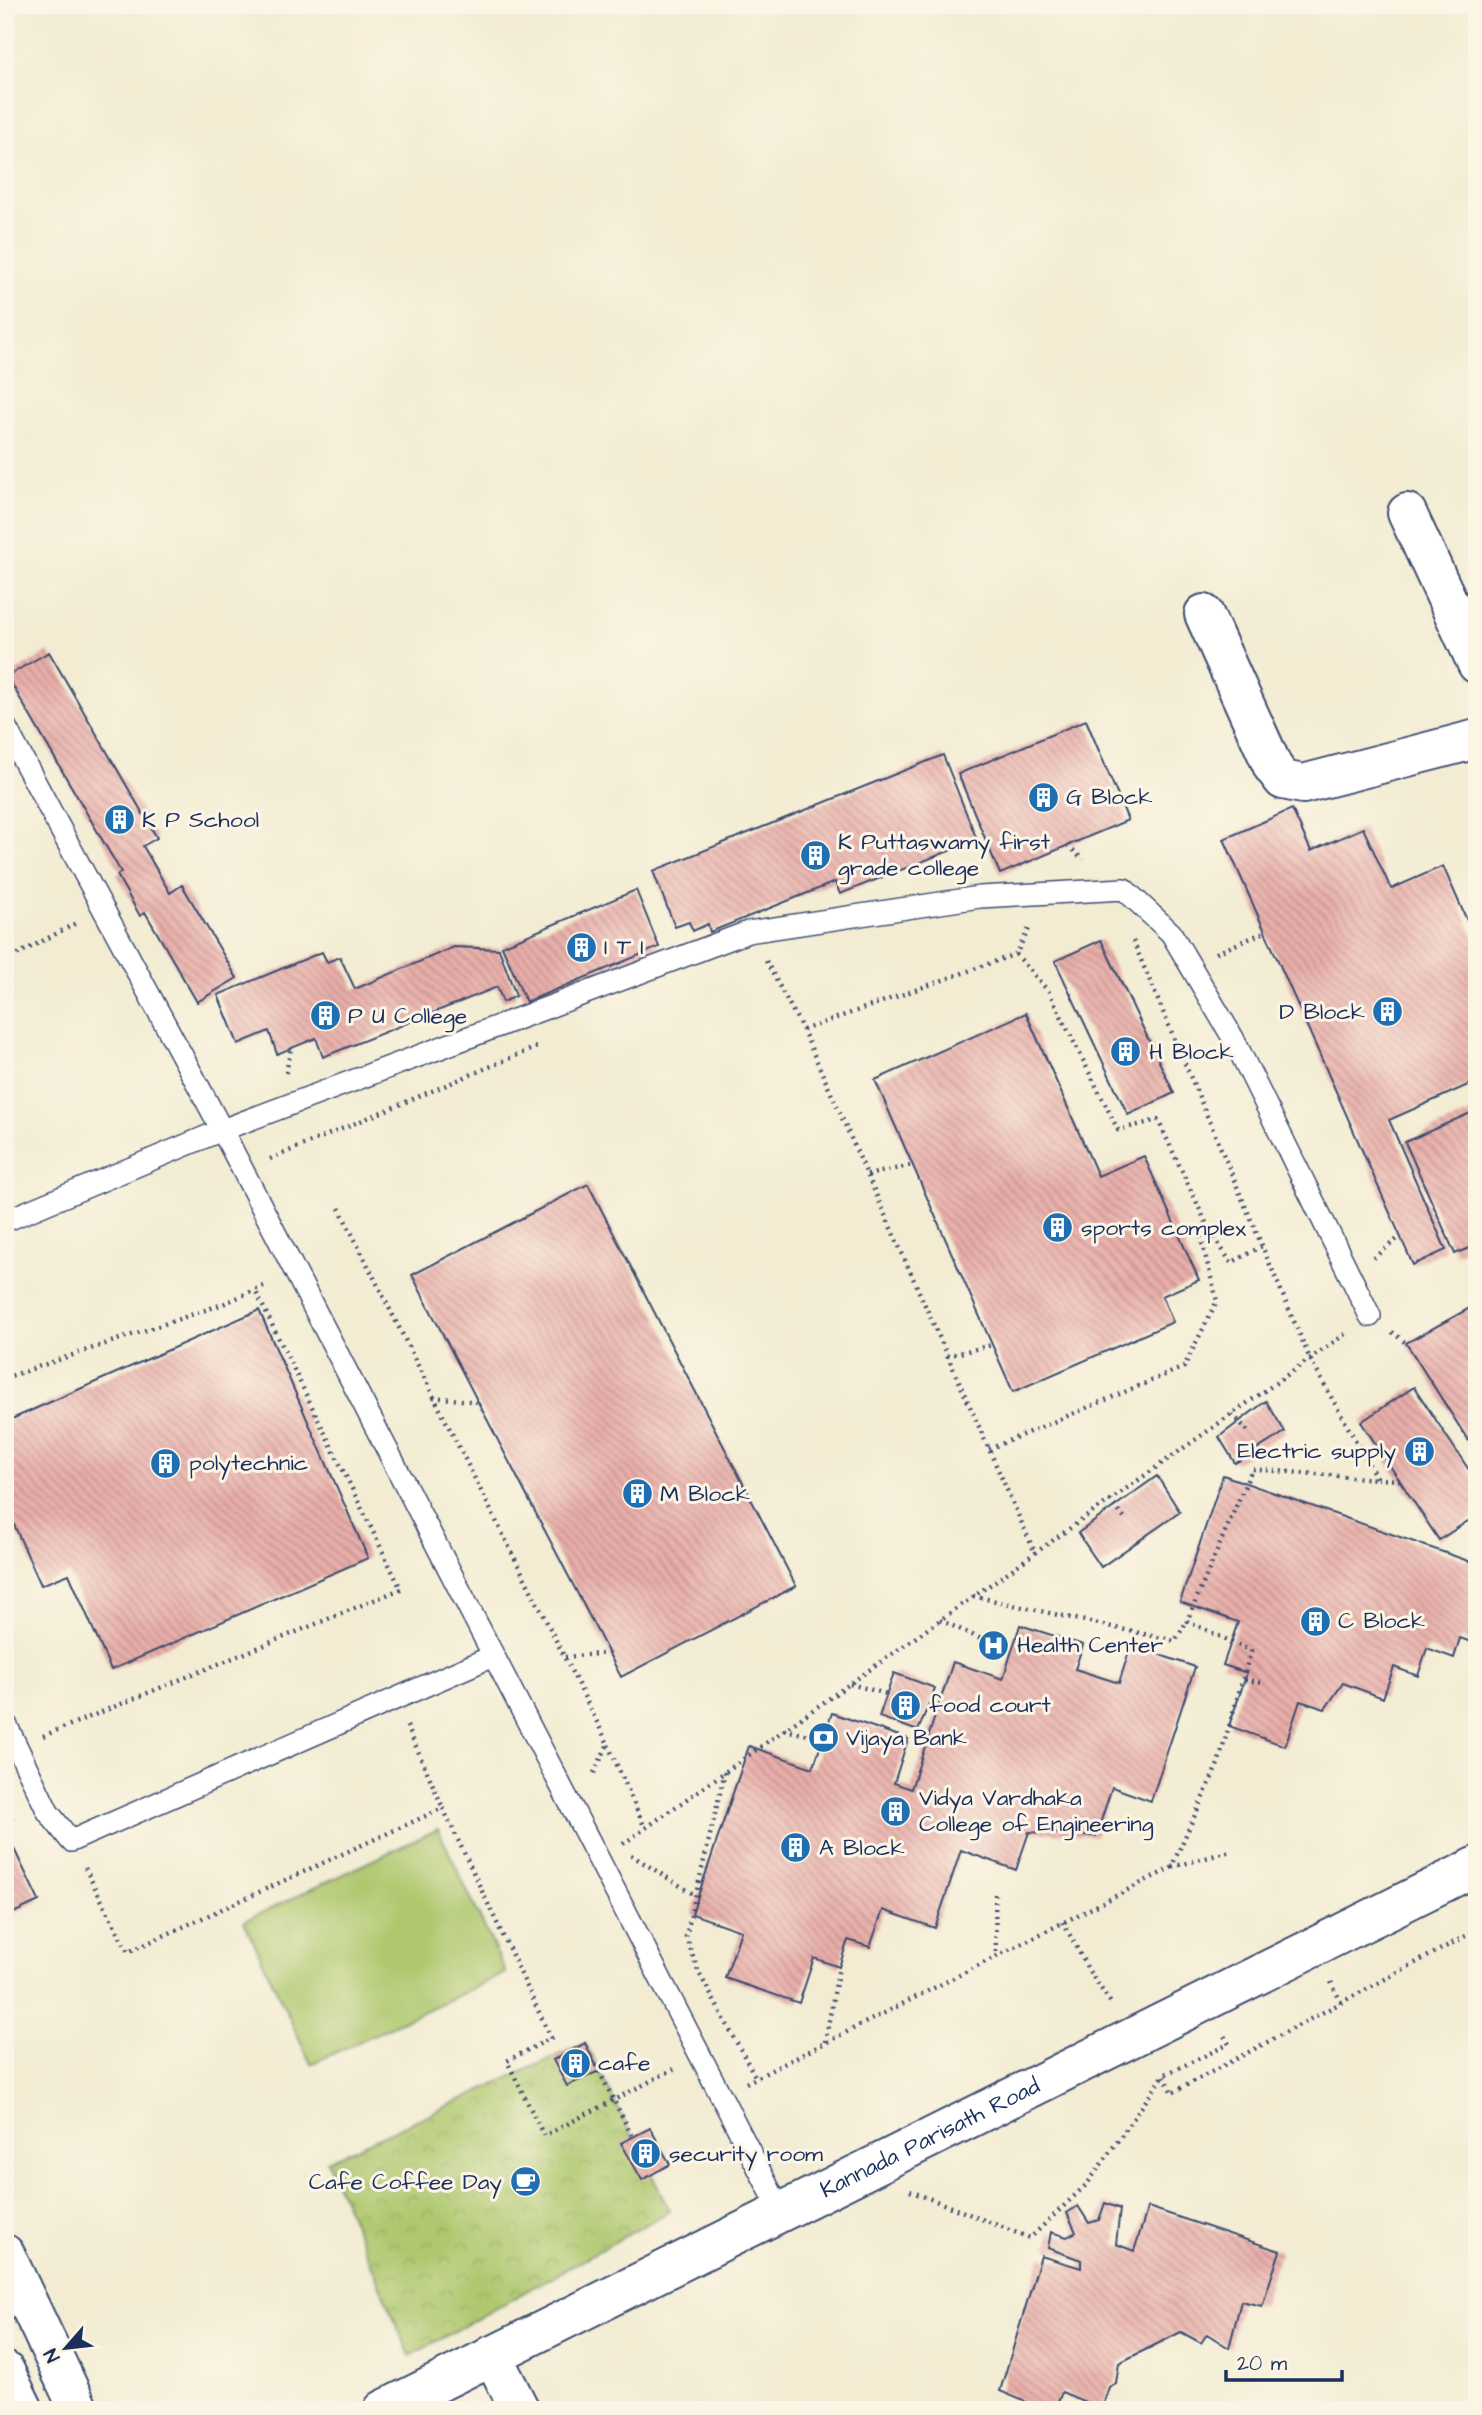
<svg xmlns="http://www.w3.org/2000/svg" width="1482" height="2415" font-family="'Architects Daughter',sans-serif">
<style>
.park{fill:url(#park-crowns);stroke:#657c66;stroke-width:2}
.pitch{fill:#afc86e;stroke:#657c66;stroke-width:2}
.building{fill:url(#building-back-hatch)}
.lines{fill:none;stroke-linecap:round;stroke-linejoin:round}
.lane-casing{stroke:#3b4b70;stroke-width:24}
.street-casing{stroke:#3b4b70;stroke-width:42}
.secondary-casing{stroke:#3b4b70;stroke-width:42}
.path{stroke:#3b4b70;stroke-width:4.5;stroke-dasharray:2 5;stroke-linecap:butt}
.lane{stroke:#fff;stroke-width:21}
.street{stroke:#fff;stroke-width:38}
.secondary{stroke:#fff;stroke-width:38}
.labels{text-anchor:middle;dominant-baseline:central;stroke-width:6;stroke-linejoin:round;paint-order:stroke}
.poi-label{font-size:23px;fill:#1b2f5e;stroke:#fcf5e5;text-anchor:start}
.street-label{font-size:23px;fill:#1b2f5e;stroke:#fcf5e5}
</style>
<defs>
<pattern id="park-crowns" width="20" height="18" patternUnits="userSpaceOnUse" patternTransform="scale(1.75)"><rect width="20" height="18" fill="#afc86e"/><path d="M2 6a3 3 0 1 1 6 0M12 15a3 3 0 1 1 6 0" fill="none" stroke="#96ac62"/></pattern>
<pattern id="building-back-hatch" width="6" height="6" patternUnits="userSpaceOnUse" patternTransform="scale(1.75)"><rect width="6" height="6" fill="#e9aea9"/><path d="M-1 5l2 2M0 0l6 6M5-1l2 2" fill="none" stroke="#bc8e8d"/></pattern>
</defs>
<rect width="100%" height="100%" fill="#fcf5e5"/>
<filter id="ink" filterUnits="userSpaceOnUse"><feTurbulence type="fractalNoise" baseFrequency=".0143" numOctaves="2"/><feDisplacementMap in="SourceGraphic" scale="14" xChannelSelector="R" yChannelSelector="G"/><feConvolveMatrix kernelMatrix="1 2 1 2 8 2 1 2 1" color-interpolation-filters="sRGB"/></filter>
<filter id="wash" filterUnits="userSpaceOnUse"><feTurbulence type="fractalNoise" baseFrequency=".00686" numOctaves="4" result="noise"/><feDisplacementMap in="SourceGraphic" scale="28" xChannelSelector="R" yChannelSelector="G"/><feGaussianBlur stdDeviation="1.57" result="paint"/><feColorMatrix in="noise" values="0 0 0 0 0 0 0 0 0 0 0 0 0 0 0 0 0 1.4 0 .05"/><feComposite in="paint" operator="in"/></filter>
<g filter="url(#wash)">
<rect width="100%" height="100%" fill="#f3ecd3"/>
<path class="park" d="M 585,2043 L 670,2211 L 410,2356 L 327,2161 Z"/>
<path class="pitch" d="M 438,1829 L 506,1973 L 311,2064 L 244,1921 Z"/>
<g id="blocks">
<path class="building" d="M 49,652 L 157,838 L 143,846 L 170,893 L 182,885 L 237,978 L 197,1002 L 145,912 L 140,916 L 117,875 L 121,872 L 7,676 Z
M 1086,720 L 1128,820 L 1000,874 L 958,774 Z
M 943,755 L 977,840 L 840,894 L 835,882 L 710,932 L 708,924 L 693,931 L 689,922 L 675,927 L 653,871 Z
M 1292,809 L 1311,851 L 1363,828 L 1391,889 L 1443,866 L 1477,943 L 1477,1081 L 1389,1120 L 1446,1250 L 1413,1265 L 1224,839 Z
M 636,890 L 659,947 L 526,1002 L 502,946 Z
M 1101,940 L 1174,1093 L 1128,1115 L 1055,961 Z
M 454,947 L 499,949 L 516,996 L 503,1002 L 497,987 L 323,1057 L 316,1038 L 277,1054 L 269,1031 L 238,1044 L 218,995 L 322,952 L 327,962 L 340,957 L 355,989 Z
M 1026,1013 L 1098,1176 L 1144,1156 L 1199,1280 L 1162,1296 L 1173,1322 L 1013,1392 L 875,1080 Z
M 1477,1110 L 1477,1245 L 1455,1254 L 1405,1142 Z
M 588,1184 L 796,1586 L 621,1677 L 412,1275 Z
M 1477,1304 L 1477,1454 L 1406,1343 Z
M 259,1310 L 368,1558 L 111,1670 L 69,1574 L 41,1585 L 5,1505 L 5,1422 Z
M 1414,1387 L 1477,1482 L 1477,1515 L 1439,1540 L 1361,1422 Z
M 1266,1401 L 1285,1432 L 1235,1463 L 1219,1437 Z
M 1223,1475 L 1477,1564 L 1477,1644 L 1460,1638 L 1454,1658 L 1427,1648 L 1418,1676 L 1394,1667 L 1383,1698 L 1343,1683 L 1325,1709 L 1300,1701 L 1285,1746 L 1229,1726 L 1247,1673 L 1223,1665 L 1238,1622 L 1180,1602 Z
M 1157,1476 L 1180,1512 L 1101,1567 L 1078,1533 Z
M 1020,1625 L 1083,1645 L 1075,1669 L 1119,1683 L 1131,1645 L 1195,1667 L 1151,1801 L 1112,1787 L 1096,1836 L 1029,1832 L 1016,1870 L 961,1850 L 935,1928 L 883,1910 L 870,1947 L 848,1940 L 839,1967 L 814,1958 L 799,2003 L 725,1978 L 741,1931 L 692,1914 L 749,1746 L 813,1768 L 832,1713 L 908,1739 L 894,1783 L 911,1789 L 953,1662 L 1003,1679 Z
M 894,1673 L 935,1688 L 918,1731 L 879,1717 Z
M 5,1830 L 39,1901 L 5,1917 Z
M 585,2043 L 599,2071 L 567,2086 L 553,2060 Z
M 650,2128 L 670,2164 L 642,2180 L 621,2143 Z
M 1105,2203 L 1120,2209 L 1116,2244 L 1134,2251 L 1148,2207 L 1280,2251 L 1262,2306 L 1241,2301 L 1229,2348 L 1207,2334 L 1201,2343 L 1181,2332 L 1119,2363 L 1116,2383 L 1109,2387 L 1102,2409 L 1062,2392 L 1054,2410 L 1045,2410 L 1000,2391 L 1041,2256 L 1081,2268 L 1081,2260 L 1048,2248 L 1051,2232 L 1067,2237 L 1076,2232 L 1067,2213 L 1078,2206 L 1089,2223 L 1099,2220 Z"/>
</g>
</g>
<g filter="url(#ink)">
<use href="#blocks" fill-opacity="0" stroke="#3b4b70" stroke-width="2"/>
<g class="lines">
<defs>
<path id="lane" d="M 5,726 L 222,1130 L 781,2212
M 5,1221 L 222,1130 L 748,932 L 980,897 L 1124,889 L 1171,933 L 1233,1038 L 1370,1316
M 5,1722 L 48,1812 L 71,1841 L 493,1656"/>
<g id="street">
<path d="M 1407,513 L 1477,664"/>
<path d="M 1204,614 L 1273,767 L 1283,780 L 1303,784 L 1477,739"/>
<path d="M 492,2355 L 520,2410"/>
<path id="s1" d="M 383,2410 L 1477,1866"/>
</g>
<path id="secondary" d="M 5,2254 L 79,2410
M 5,2371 L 24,2410"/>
</defs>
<use href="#lane" class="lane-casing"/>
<use href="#street" class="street-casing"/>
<use href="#secondary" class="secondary-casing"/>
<path class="path" d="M 1068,845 L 1083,860
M 1216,953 L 1265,932
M 1016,954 L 1049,992 L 1118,1130 L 1158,1120 L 1209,1229
M 5,961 L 78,922
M 766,961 L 803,1030 L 1035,1553
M 803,1030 L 1016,954 L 1031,925
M 286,1073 L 291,1048
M 270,1159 L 539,1046
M 867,1175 L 913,1165
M 339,1208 L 608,1744 L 592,1777
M 1373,1258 L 1400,1237
M 1392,1332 L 1406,1343
M 947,1356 L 992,1345
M 5,1378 L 223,1304 L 268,1284
M 433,1397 L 478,1402
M 1232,1414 L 1250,1433
M 989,1449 L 1184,1367 L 1217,1301 L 1199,1231 L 1209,1229 L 1231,1263 L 1262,1246
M 1377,1479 L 1400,1480
M 1110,1500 L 1127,1522
M 973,1596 L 1175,1641 L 1187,1621
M 940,1620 L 994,1645
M 565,1657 L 608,1653
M 1245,1680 L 1264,1682
M 850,1684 L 887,1694
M 407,1726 L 443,1808
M 784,1730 L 823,1738
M 43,1736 L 401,1589 L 255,1290
M 608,1745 L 645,1828
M 725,1772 L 686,1936 L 698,1971 L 756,2078
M 5,1821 L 18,1816
M 623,1844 L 1348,1332
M 631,1855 L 695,1895
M 1172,1867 L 1231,1851
M 85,1868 L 128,1952 L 443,1808 L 551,2038 L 507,2061 L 544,2136 L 674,2069
M 995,1894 L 996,1957
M 1063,1922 L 1089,1971 L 1113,2006
M 1331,1982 L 1341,2002
M 825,2042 L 839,1967
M 596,2065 L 633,2138
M 1164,2076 L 1172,2093 L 1477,1930
M 746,2083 L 1171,1868 L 1218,1764 L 1251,1651 L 1187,1621 L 1252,1469 L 1377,1479 L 1310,1359 L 1133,941
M 910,2191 L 1030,2238 L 1088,2183 L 1164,2075 L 1229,2044 L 1223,2034"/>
<use href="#lane" class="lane"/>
<use href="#street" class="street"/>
<use href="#secondary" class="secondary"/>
</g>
</g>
<defs>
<symbol id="building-disc" viewBox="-11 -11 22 22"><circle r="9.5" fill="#1f6fb2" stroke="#fcf5e5"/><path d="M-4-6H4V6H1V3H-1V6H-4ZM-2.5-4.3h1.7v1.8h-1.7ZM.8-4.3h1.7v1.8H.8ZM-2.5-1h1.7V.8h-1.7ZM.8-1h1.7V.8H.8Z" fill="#fff"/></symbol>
<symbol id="hospital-disc" viewBox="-11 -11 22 22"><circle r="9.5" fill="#1f6fb2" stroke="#fcf5e5"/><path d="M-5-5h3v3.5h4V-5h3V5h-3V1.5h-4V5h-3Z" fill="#fff"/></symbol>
<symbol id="bank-disc" viewBox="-11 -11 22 22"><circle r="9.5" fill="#1f6fb2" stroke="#fcf5e5"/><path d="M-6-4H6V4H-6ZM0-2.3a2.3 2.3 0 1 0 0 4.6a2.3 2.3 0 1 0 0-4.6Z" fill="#fff"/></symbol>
<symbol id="cafe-disc" viewBox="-11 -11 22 22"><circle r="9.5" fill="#1f6fb2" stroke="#fcf5e5"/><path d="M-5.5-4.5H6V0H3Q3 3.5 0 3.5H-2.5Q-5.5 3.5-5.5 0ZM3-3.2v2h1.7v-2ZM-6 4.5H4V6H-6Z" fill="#fff"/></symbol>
</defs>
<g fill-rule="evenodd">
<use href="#building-disc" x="1026" y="780" width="35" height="35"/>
<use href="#building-disc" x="102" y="802" width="35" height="35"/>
<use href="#building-disc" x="798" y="838" width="35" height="35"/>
<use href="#building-disc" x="564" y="930" width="35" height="35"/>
<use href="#building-disc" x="1370" y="994" width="35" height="35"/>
<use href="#building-disc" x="308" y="998" width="35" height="35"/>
<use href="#building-disc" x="1108" y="1034" width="35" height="35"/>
<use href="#building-disc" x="1040" y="1210" width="35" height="35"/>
<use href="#building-disc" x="1402" y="1434" width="35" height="35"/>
<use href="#building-disc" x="148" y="1446" width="35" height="35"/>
<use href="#building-disc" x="620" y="1476" width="35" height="35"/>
<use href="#building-disc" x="1298" y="1604" width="35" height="35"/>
<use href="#hospital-disc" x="976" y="1628" width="35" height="35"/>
<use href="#building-disc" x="888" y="1688" width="35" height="35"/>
<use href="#bank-disc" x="806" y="1720" width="35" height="35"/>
<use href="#building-disc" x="878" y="1794" width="35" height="35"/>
<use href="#building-disc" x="778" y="1830" width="35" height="35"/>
<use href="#building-disc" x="558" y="2046" width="35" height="35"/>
<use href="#building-disc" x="628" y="2136" width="35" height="35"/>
<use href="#cafe-disc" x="508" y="2164" width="35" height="35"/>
</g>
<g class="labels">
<g class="poi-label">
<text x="1066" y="797">G Block</text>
<text x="142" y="820">K P School</text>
<text x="838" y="842">K Puttaswamy first<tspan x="838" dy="26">grade college</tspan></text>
<text x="604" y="947">I T I</text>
<text x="1365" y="1012" text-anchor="end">D Block</text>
<text x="348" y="1016">P U College</text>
<text x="1149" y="1052">H Block</text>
<text x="1081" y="1228">sports complex</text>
<text x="1396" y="1451" text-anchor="end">Electric supply</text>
<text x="189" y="1463">polytechnic</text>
<text x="660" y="1494">M Block</text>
<text x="1338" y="1621">C Block</text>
<text x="1017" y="1645">Health Center</text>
<text x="929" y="1705">food court</text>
<text x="846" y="1738">Vijaya Bank</text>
<text x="919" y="1798">Vidya Vardhaka<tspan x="919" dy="26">College of Engineering</tspan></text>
<text x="819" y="1848">A Block</text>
<text x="598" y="2063">cafe</text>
<text x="669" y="2154">security room</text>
<text x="502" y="2182" text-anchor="end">Cafe Coffee Day</text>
</g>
<g class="street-label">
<text stroke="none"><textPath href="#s1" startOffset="611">Kannada Parisath Road</textPath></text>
</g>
</g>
<rect width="1482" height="2415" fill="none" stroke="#fcf5e5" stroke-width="28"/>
<g transform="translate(66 2348) rotate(242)" stroke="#fcf5e5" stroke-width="5" paint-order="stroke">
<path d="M0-5L12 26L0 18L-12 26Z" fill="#1b2f5e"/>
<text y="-10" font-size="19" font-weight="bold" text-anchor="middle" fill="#1b2f5e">N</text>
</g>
<path d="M1226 2370v10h116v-10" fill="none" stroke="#1b2f5e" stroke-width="3.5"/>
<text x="1237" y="2370" font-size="21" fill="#1b2f5e" stroke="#fcf5e5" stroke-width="5" paint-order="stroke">20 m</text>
</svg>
